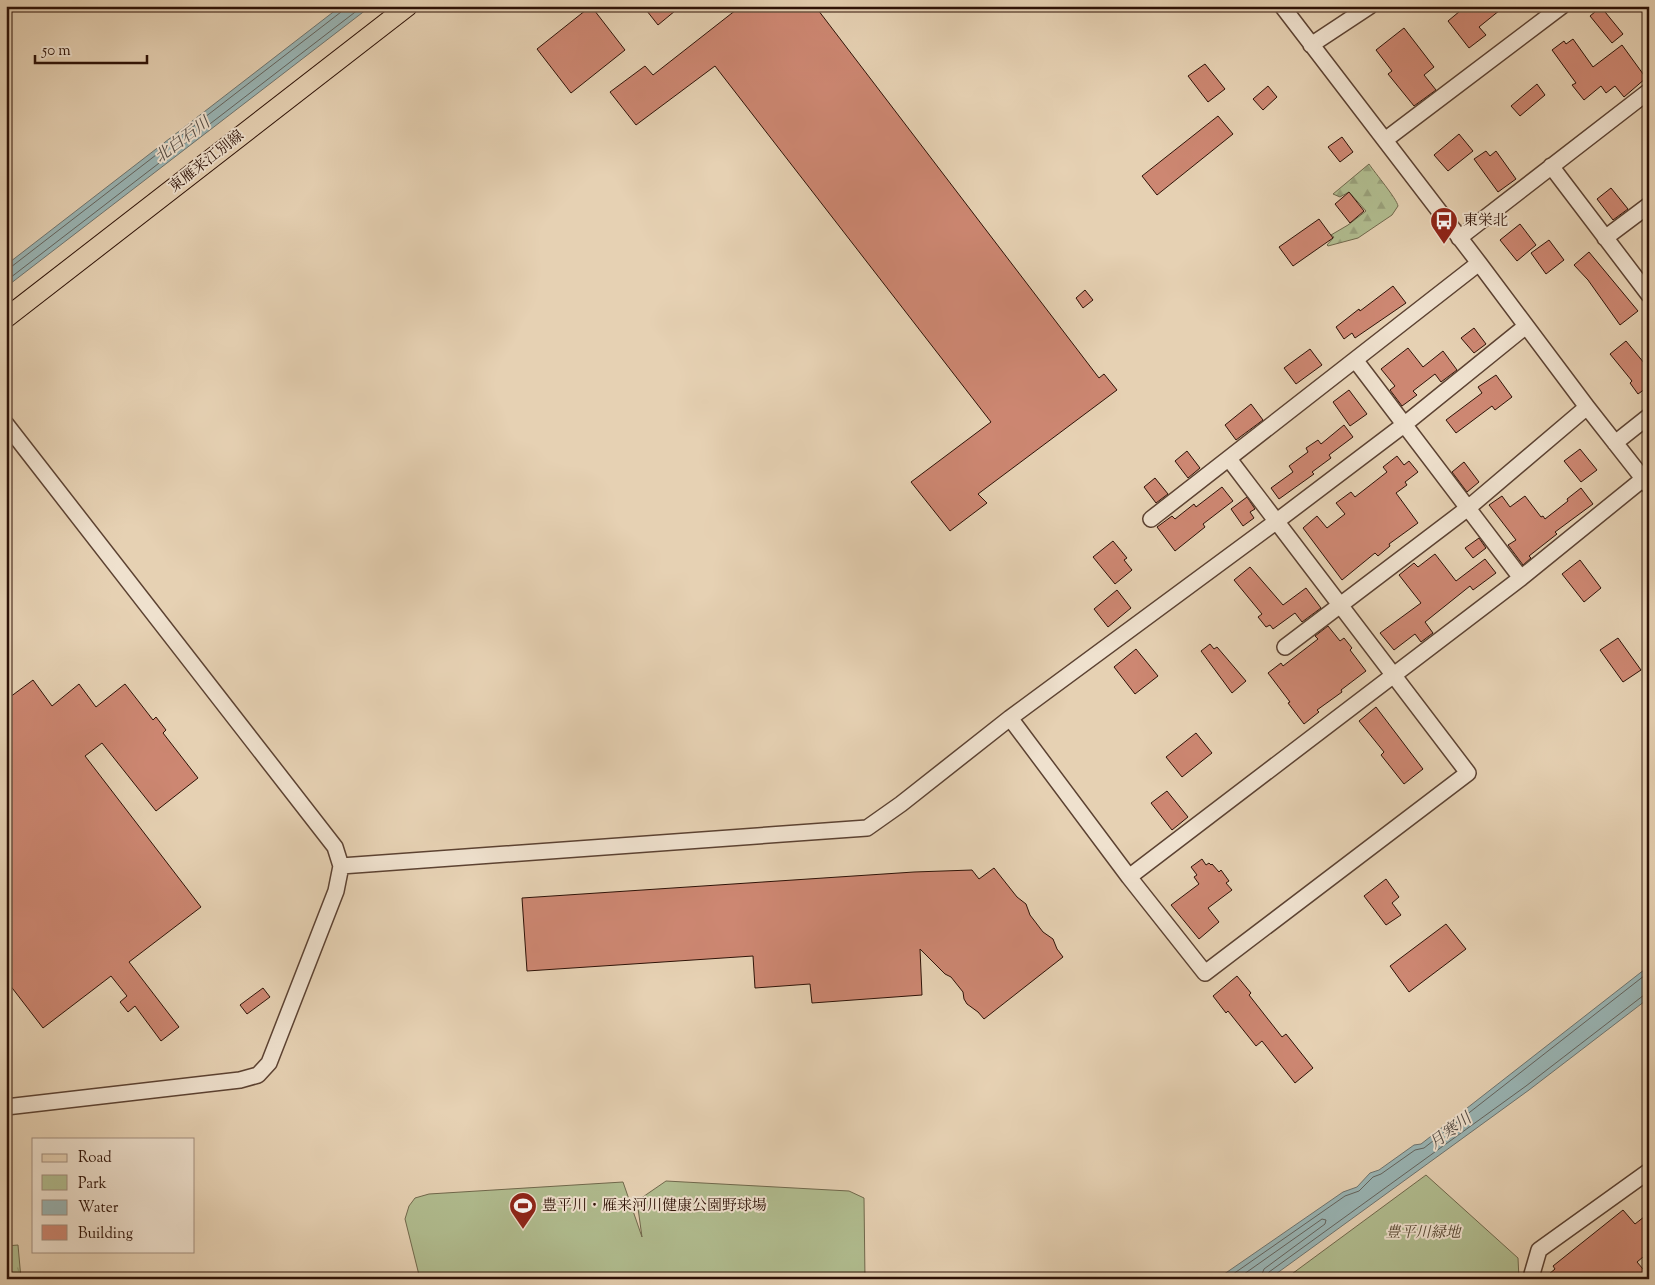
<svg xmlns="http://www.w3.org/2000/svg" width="1655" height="1285" font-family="'Sorts Mill Goudy','Noto Serif JP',serif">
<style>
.grass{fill:url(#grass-tufts);stroke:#70684c}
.forest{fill:url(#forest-firs);stroke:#70684c}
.park{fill:#b1bd90;stroke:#70684c}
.water{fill:#99b5b5;stroke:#6e746f}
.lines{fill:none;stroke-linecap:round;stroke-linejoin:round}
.shore{stroke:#64645e;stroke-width:1}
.building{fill:#cd8772;stroke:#2e1207}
.minor-casing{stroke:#5c4232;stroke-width:18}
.major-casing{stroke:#2e1207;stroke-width:21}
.minor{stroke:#efe1ce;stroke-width:15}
.major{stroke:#e6d1b3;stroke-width:19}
.labels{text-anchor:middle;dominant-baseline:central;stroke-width:4;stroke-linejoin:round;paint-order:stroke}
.street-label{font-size:15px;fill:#2e1207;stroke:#efe1ce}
.poi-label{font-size:15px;fill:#2e1207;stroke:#efe1ce;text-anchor:start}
.park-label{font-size:15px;font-style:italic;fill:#554530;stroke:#efe1ce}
.water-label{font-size:16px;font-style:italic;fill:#534b44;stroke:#efe1ce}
</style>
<defs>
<pattern id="grass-tufts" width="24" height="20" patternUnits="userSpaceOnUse" patternTransform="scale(1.25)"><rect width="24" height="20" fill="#b1bd90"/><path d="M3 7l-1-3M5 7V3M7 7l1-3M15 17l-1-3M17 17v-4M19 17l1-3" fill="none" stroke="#99a17b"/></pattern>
<pattern id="forest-firs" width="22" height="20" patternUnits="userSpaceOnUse" patternTransform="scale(1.25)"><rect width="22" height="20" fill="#b1bd90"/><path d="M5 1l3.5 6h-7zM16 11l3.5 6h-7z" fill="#99a17b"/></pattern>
</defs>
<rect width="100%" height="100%" fill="#e6d1b3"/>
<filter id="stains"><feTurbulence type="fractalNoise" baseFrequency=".004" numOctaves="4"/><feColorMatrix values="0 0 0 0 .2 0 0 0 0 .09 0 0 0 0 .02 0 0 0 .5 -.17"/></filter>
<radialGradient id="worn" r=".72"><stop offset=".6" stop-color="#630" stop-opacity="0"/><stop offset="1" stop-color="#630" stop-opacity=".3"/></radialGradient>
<path class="grass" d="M 18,1245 L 21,1279 L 6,1279 L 6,1246 Z"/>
<path class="forest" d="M 1369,164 C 1375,173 1397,199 1398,206 L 1392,215 L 1358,238 L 1328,246 L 1327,245 L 1334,237 L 1331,235 L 1348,225 L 1366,211 L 1349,192 L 1340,197 L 1333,194 Z"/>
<path class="park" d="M 1426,1175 L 1518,1258 L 1519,1279 L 1285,1279 Z
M 666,1181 L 849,1191 L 864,1198 L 865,1279 L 420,1279 L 405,1219 L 409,1206 L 415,1198 L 429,1194 L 623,1182 L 642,1237 L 637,1201 Z"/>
<path class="water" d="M 341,6 L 371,6 L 6,287 L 6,265 Z
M 1649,966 L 1649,998 L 1529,1090 L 1269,1279 L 1217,1279 L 1343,1192 L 1357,1187 L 1370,1173 L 1379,1170 L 1414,1145 L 1421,1144 Z"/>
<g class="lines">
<path class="shore" d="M 6,268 L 11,267 L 341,12 L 343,6
M 6,281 L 363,6
M 1226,1279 L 1345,1196 L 1359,1191 L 1373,1177 L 1381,1174 L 1415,1150 L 1424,1148 L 1649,972
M 1237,1279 L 1322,1219 L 1326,1220 L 1325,1224 L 1264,1269 L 1260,1279
M 1267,1279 L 1269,1272 L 1526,1086 L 1644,995 L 1649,994"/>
</g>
<path class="building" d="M 591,6 L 625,50 L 571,93 L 537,49 Z
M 643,6 L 681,6 L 658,25 Z
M 741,6 L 815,6 L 1099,378 L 1104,374 L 1117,390 L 978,494 L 987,503 L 950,531 L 911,482 L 991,422 L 715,66 L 636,125 L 610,92 L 645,66 L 653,75 Z
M 1466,6 L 1505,6 L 1479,27 L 1486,35 L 1469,48 L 1448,21 Z
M 1601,7 L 1623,34 L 1612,43 L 1590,16 Z
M 1404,28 L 1434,67 L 1424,75 L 1436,90 L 1414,106 L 1388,74 L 1392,71 L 1376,50 Z
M 1573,39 L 1593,67 L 1622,45 L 1646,78 L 1624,97 L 1615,86 L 1606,93 L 1601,86 L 1584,100 L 1572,85 L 1576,83 L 1552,50 L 1564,41 L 1566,44 Z
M 1205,64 L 1225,89 L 1208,102 L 1188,76 Z
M 1537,84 L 1545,95 L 1520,116 L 1511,106 Z
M 1268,86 L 1277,97 L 1263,110 L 1253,99 Z
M 1218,116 L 1233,134 L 1157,195 L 1142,176 Z
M 1459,134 L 1473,151 L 1448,171 L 1434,155 Z
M 1342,137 L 1353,152 L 1340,162 L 1328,147 Z
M 1486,151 L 1490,156 L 1496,151 L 1516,179 L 1498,192 L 1474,159 Z
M 1611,188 L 1628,209 L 1613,220 L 1597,199 Z
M 1349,192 L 1364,211 L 1350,223 L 1335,204 Z
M 1319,219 L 1333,238 L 1293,266 L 1279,247 Z
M 1520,224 L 1536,245 L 1517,261 L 1500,240 Z
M 1549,240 L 1564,260 L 1546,274 L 1531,253 Z
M 1589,252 L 1638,311 L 1620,325 L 1588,280 L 1574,265 Z
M 1393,286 L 1406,303 L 1355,338 L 1352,333 L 1344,339 L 1336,327 L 1359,309 L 1360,311 Z
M 1085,290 L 1093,300 L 1083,308 L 1076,298 Z
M 1474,328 L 1486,344 L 1474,353 L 1461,338 Z
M 1626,341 L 1649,369 L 1649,386 L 1638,394 L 1630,383 L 1632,381 L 1610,354 Z
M 1408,348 L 1423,367 L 1443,351 L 1457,370 L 1441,382 L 1435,374 L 1413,391 L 1417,395 L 1402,406 L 1390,390 L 1395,386 L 1381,369 Z
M 1310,349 L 1322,365 L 1296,384 L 1284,368 Z
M 1496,375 L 1512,397 L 1495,410 L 1492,406 L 1456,433 L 1446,420 L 1482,393 L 1478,387 Z
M 1349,390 L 1367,414 L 1350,426 L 1333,402 Z
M 1251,404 L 1263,420 L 1236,440 L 1225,425 Z
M 1344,425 L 1353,437 L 1329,455 L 1331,458 L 1312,472 L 1314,474 L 1279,499 L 1271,488 L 1293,472 L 1289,466 L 1308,452 L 1306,448 L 1318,440 L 1321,444 Z
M 1580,449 L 1597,470 L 1581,482 L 1564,461 Z
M 1187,451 L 1200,468 L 1188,478 L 1175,461 Z
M 1397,456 L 1404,465 L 1409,461 L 1418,472 L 1405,482 L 1407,485 L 1396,493 L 1418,523 L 1389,544 L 1390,546 L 1378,556 L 1375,553 L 1342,580 L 1303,528 L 1317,516 L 1327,528 L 1345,514 L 1336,503 L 1351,492 L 1355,497 L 1387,472 L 1383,467 Z
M 1464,462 L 1479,482 L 1467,492 L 1452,472 Z
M 1155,478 L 1168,494 L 1156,503 L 1144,487 Z
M 1222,487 L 1233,501 L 1203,524 L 1205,527 L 1175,551 L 1157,527 L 1172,516 L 1175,519 L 1194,504 L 1196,507 Z
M 1581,488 L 1593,504 L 1555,532 L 1557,534 L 1529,556 L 1531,558 L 1523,565 L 1508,545 L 1516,540 L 1489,505 L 1502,496 L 1510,507 L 1525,496 L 1541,517 L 1543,516 L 1545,519 L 1568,501 L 1567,499 Z
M 1247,497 L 1255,509 L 1250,512 L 1254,518 L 1243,526 L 1231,509 Z
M 1479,538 L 1486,548 L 1473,558 L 1465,548 Z
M 1113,541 L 1127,558 L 1124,560 L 1132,570 L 1115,584 L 1093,557 Z
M 1435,554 L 1456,581 L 1485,559 L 1496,573 L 1473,590 L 1470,586 L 1425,622 L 1433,633 L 1421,642 L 1415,634 L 1394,650 L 1380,633 L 1421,603 L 1399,575 L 1414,563 L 1418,567 Z
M 1580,560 L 1601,588 L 1584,602 L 1562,574 Z
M 1250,567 L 1283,605 L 1306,588 L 1321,608 L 1302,622 L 1295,613 L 1273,629 L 1270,625 L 1266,627 L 1258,617 L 1262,614 L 1234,580 Z
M 1117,590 L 1131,608 L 1108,627 L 1094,609 Z
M 1328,626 L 1340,641 L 1344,638 L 1352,648 L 1350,650 L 1366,671 L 1341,690 L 1342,692 L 1317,710 L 1319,712 L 1304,724 L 1288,703 L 1290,702 L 1268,673 L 1281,663 L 1283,666 L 1318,639 L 1315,636 Z
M 1618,638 L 1641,670 L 1623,682 L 1600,650 Z
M 1210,644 L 1214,649 L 1217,647 L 1246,681 L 1232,693 L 1201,651 Z
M 1136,649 L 1158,676 L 1135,694 L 1114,667 Z
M 33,680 L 52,706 L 79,684 L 96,707 L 125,684 L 153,720 L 156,717 L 166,730 L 163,733 L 198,778 L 156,811 L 102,743 L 85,756 L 201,907 L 129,962 L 179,1027 L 161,1041 L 135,1006 L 128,1012 L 120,1002 L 127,996 L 111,976 L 43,1028 L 6,980 L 6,700 Z
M 1376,707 L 1423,769 L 1404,784 L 1381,755 L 1384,752 L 1359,721 Z
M 1196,733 L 1212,753 L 1182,777 L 1166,757 Z
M 1167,791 L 1188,817 L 1172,830 L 1151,803 Z
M 1202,859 L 1206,865 L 1209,863 L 1211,865 L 1212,864 L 1219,872 L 1221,870 L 1229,881 L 1226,883 L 1232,890 L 1208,908 L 1219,922 L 1199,939 L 1171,905 L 1199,884 L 1194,877 L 1197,875 L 1191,867 Z
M 994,868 L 1017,897 L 1026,904 L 1030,915 L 1043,932 L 1053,939 L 1057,949 L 1063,957 L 984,1019 L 978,1012 L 967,1004 L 964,999 L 963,992 L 951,977 L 945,974 L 920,949 L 922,995 L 812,1003 L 810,984 L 755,988 L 753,956 L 527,971 L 522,898 L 914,872 L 972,870 L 979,879 Z
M 1386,879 L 1399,897 L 1392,903 L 1401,915 L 1386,925 L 1364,896 Z
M 1446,924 L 1466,949 L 1409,992 L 1390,966 Z
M 1237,976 L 1251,993 L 1249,995 L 1282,1037 L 1286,1034 L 1313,1068 L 1295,1083 L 1262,1041 L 1256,1046 L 1228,1011 L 1226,1013 L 1213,996 Z
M 263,988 L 270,997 L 247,1014 L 240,1005 Z
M 1623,1210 L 1635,1224 L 1649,1213 L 1649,1252 L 1637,1262 L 1649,1276 L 1649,1279 L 1543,1279 L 1555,1269 L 1553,1266 Z"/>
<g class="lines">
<defs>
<path id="minor" d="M 1282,6 L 1479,263 L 1587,407 L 1649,486
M 1311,45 L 1370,6
M 1385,140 L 1562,6
M 1551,166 L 1649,295
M 1459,238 L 1649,91
M 1605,238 L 1649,205
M 1356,361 L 1521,578
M 6,424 L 335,847 L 341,866 L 336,891 L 269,1063 L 258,1075 L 240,1080 L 6,1107
M 1615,443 L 1649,416
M 1151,519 L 1479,263
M 1285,647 L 1468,508 L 1587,407
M 1010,718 L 1129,877 L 1205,973 L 1468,773 L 1229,459
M 341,866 L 867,828 L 901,804 L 1010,718 L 1277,521 L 1405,424 L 1526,326
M 1129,877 L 1521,578 L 1643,479
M 1532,1279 L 1532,1274 L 1539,1250 L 1649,1171"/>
<path id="major" d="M 6,318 L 408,6"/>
</defs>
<use href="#minor" class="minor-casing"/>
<use href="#major" class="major-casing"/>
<use href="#minor" class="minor"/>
<use href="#major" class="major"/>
</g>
<defs>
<symbol id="bus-pin" viewBox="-11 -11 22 30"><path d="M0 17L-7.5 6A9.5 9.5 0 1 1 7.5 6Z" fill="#8f2418" stroke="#efe1ce"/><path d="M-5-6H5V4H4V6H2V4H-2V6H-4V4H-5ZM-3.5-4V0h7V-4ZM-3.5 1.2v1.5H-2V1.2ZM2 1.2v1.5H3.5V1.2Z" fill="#fff"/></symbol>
<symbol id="stadium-pin" viewBox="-11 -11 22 30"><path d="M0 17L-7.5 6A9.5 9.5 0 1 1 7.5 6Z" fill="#8f2418" stroke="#efe1ce"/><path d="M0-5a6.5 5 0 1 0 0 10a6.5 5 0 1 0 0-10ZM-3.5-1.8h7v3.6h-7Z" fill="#fff"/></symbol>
</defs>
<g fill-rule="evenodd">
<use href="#bus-pin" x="1428" y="205" width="32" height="43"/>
<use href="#stadium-pin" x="507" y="1190" width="32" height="43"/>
</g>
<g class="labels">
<g class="street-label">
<text transform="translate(207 162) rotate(-38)">東雁来江別線</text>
</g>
<g class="poi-label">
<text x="1463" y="221">東栄北</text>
<text x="542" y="1206">豊平川・雁来河川健康公園野球場</text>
</g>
<g class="park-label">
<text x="1423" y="1233">豊平川緑地</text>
</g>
<g class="water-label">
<text transform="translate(183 141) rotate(-37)">北白石川</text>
<text transform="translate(1451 1132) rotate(-37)">月寒川</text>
</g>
</g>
<rect width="1655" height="1285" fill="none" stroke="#e6d1b3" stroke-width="25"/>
<rect x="8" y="8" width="1640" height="1270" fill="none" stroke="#2e1207" stroke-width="2.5"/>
<rect x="12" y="12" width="1630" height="1260" fill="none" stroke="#2e1207"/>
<rect x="32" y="1138" width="162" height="115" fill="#efe1ce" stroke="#a28e7e"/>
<rect x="42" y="1154" width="25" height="8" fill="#e6d1b3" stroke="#a28e7e"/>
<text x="78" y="1162" font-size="15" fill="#2e1207">Road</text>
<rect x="42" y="1175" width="25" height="15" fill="#b1bd90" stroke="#a28e7e"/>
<text x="78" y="1188" font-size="15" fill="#2e1207">Park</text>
<rect x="42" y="1200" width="25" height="15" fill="#99b5b5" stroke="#a28e7e"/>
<text x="78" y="1212" font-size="15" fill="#2e1207">Water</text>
<rect x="42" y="1225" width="25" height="15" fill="#cd8772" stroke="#a28e7e"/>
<text x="78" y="1238" font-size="15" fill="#2e1207">Building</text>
<path d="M35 55v8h112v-8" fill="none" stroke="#2e1207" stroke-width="2.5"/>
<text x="42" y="55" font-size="15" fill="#2e1207" stroke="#efe1ce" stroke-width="4" paint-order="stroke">50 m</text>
<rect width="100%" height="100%" filter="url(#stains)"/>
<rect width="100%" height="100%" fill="url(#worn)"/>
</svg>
